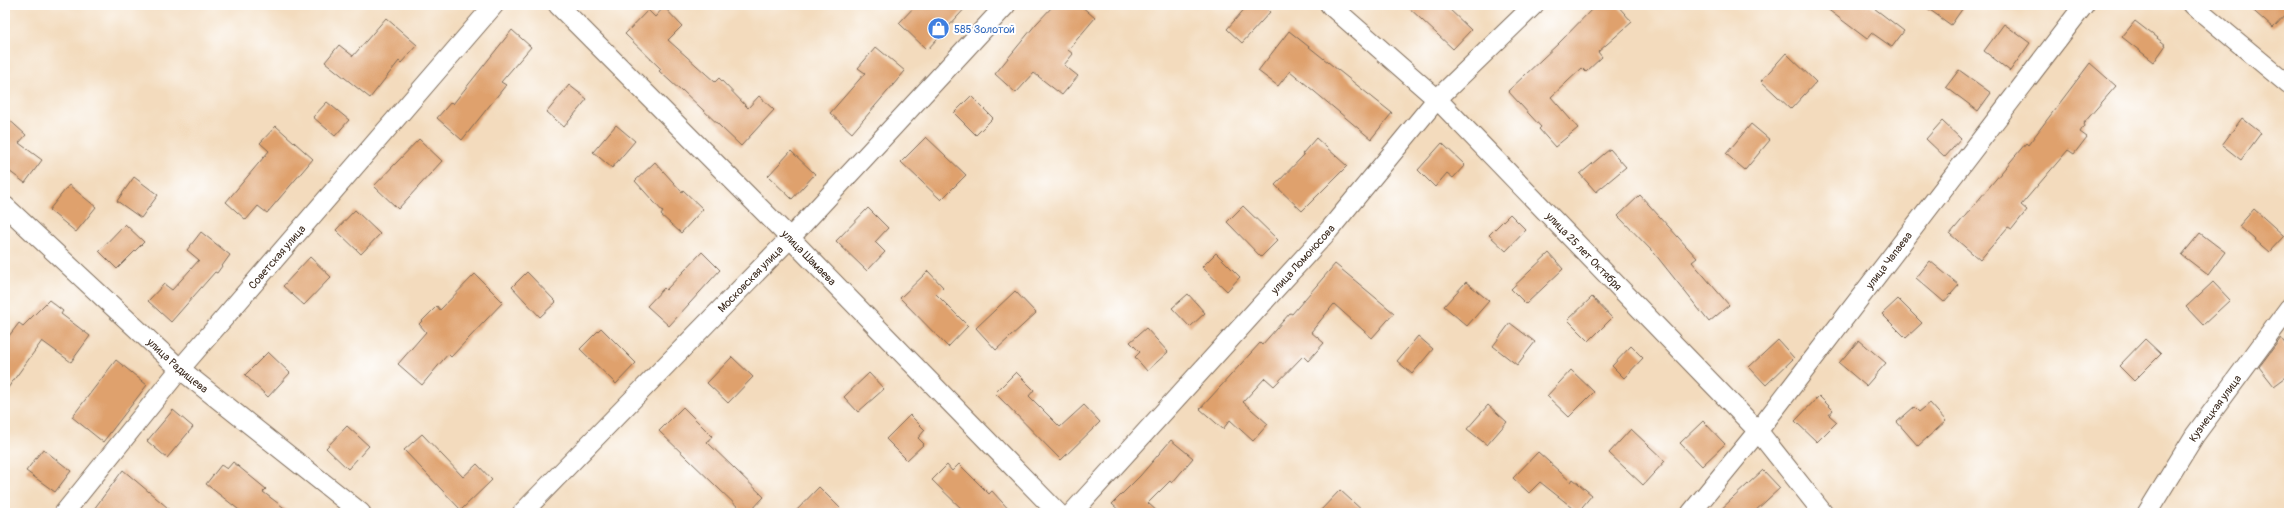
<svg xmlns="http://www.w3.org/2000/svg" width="2294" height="518" font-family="Pangolin,sans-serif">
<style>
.building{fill:#dfa16d}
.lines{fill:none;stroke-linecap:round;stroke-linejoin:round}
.minor-casing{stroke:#7b6856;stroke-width:21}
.minor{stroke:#fff;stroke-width:19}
.labels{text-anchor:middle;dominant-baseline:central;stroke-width:4;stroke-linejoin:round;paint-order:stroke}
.shop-label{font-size:11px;fill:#366cbe;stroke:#fff;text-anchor:start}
.street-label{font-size:11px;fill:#3b2a1e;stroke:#fff}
</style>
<rect width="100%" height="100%" fill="#fff"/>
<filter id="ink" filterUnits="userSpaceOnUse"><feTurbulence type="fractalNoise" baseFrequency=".025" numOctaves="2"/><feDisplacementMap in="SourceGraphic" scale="8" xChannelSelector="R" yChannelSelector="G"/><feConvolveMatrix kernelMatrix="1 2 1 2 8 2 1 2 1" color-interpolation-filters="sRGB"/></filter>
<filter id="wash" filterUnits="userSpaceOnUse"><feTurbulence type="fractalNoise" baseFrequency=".012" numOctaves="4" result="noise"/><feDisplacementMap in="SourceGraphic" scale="16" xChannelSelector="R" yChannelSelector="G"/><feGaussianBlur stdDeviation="0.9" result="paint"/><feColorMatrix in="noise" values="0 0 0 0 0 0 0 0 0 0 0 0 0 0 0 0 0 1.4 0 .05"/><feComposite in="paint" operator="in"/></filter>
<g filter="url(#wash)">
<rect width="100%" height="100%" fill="#f3dbbd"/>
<g id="blocks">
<path class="building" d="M 916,5 L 968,5 L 927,50 L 899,23 Z
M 1054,5 L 1080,5 L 1095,18 L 1068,50 L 1073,54 L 1064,65 L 1078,76 L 1062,95 L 1034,73 L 1016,93 L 995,74 L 1036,24 Z
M 1248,5 L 1262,5 L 1270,12 L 1242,43 L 1227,29 Z
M 1406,5 L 1445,5 L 1471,30 L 1453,49 Z
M 1596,5 L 1617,5 L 1632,22 L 1598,52 L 1602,57 L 1586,72 L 1582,68 L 1551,97 L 1578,128 L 1555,147 L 1539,129 L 1541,127 L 1508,91 L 1559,43 Z
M 1822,5 L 1870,5 L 1904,31 L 1892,47 L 1872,33 L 1867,39 Z
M 1923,5 L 1965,5 L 1951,25 Z
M 2247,5 L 2289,5 L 2289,11 L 2273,28 Z
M 664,7 L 682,26 L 668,40 L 715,82 L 719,78 L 748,108 L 759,96 L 774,110 L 741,146 L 682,90 L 681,91 L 659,71 L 661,69 L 625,34 L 648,10 L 655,17 Z
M 386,18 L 417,45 L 401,63 L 399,61 L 370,98 L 325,62 L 339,45 L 353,56 Z
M 2135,21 L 2166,45 L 2154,62 L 2122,37 Z
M 2004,24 L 2030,43 L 2010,71 L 1984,51 Z
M 512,30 L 531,47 L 501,82 L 506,85 L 462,140 L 437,118 L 451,102 L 453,104 Z
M 1289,31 L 1392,113 L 1371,139 L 1290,71 L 1278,86 L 1258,71 Z
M 876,47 L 905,71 L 852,133 L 830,113 L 865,73 L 858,68 Z
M 1786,53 L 1816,82 L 1791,109 L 1761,81 Z
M 2090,63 L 2116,86 L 2083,124 L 2084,126 L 2080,132 L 2087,137 L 2074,154 L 2068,150 L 2021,205 L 2027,210 L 2012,229 L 2008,227 L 1980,260 L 1950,234 L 2026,143 L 2028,145 Z
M 1959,70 L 1991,93 L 1978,111 L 1946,87 Z
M 569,85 L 587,99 L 564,127 L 547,112 Z
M 971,96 L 993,118 L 976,135 L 954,113 Z
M 327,102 L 349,120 L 335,136 L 313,117 Z
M 5,116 L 26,135 L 19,143 L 42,160 L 25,183 L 5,168 Z
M 2242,118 L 2261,133 L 2241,160 L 2222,145 Z
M 1942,121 L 1961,139 L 1945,157 L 1926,139 Z
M 1751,124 L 1770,140 L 1745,170 L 1726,154 Z
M 616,125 L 635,141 L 612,168 L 593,152 Z
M 276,126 L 313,159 L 267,213 L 258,206 L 246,220 L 226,202 L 269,151 L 260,143 Z
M 926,137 L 966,175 L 941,200 L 901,162 Z
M 1316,138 L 1347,166 L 1302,211 L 1275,185 L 1304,155 L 1302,154 Z
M 419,139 L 442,161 L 398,209 L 374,186 Z
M 1442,143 L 1465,165 L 1453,178 L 1447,173 L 1435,187 L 1418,170 Z
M 1610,149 L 1626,167 L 1596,192 L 1580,174 Z
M 791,151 L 815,174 L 792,199 L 768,176 Z
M 655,162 L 682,192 L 683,190 L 703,209 L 681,233 L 661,215 L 663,212 L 635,181 Z
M 134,177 L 158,195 L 141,218 L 117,201 Z
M 69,185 L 96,207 L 76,232 L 49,210 Z
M 1640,195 L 1697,258 L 1692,262 L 1729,305 L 1709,322 L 1655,254 L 1618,216 Z
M 1243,206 L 1278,240 L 1261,257 L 1227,222 Z
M 868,208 L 888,228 L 875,242 L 885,252 L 867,271 L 836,241 Z
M 2254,209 L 2284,236 L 2269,252 L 2239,226 Z
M 355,210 L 380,234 L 361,254 L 336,230 Z
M 1510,214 L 1526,230 L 1506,251 L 1489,235 Z
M 125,224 L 144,242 L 117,269 L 99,251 Z
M 201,232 L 230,255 L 217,273 L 215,272 L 171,322 L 148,301 L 164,284 L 172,290 L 199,260 L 187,250 Z
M 2200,233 L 2225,252 L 2208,275 L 2182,255 Z
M 702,252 L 720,270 L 669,326 L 647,306 L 664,288 L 666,290 Z
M 1216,253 L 1240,277 L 1227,291 L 1202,267 Z
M 1549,253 L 1563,269 L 1526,304 L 1511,289 Z
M 310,257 L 331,277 L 304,305 L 283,286 Z
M 1930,261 L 1959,285 L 1944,302 L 1916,278 Z
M 1335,264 L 1394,313 L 1372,338 L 1334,304 L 1311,332 L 1324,343 L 1308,361 L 1303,356 L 1274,386 L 1265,378 L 1243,402 L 1268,424 L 1253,441 L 1230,420 L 1223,429 L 1200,409 L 1260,343 L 1262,345 L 1290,313 L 1292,314 Z
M 928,271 L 943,287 L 936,294 L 968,326 L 948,347 L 900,298 Z
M 527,272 L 556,302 L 540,317 L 512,287 Z
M 475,274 L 503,302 L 451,357 L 448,354 L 422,385 L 398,364 L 426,332 L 419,324 L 437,306 L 440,310 Z
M 1466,282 L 1489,301 L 1467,326 L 1444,306 Z
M 2213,282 L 2230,300 L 2203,325 L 2186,307 Z
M 1015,291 L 1036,313 L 996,350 L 976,328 Z
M 1188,294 L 1205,313 L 1190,327 L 1172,308 Z
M 1592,297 L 1612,318 L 1589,341 L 1568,320 Z
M 1898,299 L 1922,323 L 1906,338 L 1882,314 Z
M 49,300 L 63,311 L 61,314 L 90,336 L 71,362 L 42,341 L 5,392 L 5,341 L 19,323 L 23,326 Z
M 1510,323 L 1535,342 L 1517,365 L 1493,346 Z
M 601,328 L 636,363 L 616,384 L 580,349 Z
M 1146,328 L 1168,352 L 1147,371 L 1135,357 L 1140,352 L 1130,342 Z
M 1418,336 L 1433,349 L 1412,374 L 1397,361 Z
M 2281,338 L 2289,349 L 2289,375 L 2274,386 L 2259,367 Z
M 2145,339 L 2161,354 L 2134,381 L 2119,366 Z
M 1778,340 L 1794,358 L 1766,385 L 1749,367 Z
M 1859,340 L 1886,363 L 1866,386 L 1839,363 Z
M 1631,346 L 1643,358 L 1624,378 L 1612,366 Z
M 268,352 L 290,373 L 268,397 L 245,375 Z
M 732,357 L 753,377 L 728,403 L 707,383 Z
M 116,360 L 147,385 L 103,442 L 72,417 Z
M 1571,370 L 1594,392 L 1569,417 L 1547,396 Z
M 1016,372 L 1034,390 L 1029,396 L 1060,427 L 1084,405 L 1100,422 L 1061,460 L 995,393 Z
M 869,373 L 884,389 L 858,412 L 844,397 Z
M 1819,396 L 1833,410 L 1829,415 L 1837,422 L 1817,442 L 1795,421 Z
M 1930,403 L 1946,421 L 1918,446 L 1897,422 L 1914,407 L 1919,412 Z
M 1488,405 L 1507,422 L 1487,445 L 1467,429 Z
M 683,407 L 712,436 L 707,442 L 764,497 L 749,513 L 744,513 L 659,431 Z
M 173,410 L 193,427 L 167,458 L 147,441 Z
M 910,415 L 925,430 L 918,438 L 924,444 L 907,460 L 886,439 Z
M 1703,421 L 1725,444 L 1702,466 L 1680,443 Z
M 347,426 L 369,446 L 348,469 L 326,448 Z
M 1631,429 L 1665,461 L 1643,485 L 1609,453 Z
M 422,434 L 463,477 L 477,464 L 492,480 L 461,510 L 404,450 Z
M 1171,440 L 1193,458 L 1172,483 L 1170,481 L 1148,503 L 1159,513 L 1122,513 L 1112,504 L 1140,476 Z
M 43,449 L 71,471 L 55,492 L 26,471 Z
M 1538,452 L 1571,482 L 1573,479 L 1592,495 L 1578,512 L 1540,482 L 1529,493 L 1513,478 Z
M 233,462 L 266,489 L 263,492 L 291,513 L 243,513 L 206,484 L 221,465 L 227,469 Z
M 959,464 L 989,494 L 992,491 L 1012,513 L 966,513 L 932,480 L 947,465 L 952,471 Z
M 123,470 L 174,513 L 91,513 Z
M 1763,470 L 1780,488 L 1753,513 L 1717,513 Z
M 819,487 L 845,513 L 794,513 Z
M 1340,490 L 1365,513 L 1318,513 Z"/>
</g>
</g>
<g filter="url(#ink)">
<use href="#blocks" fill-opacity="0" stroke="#7b6856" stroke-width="1"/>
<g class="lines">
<defs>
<g id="minor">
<path id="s1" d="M 558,5 L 790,238 L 1058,513"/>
<path id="s2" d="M 1330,5 L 1437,99 L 1758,431 L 1823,513"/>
<path d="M 2193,5 L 2289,85"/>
<path id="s3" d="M 5,206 L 180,369 L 361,513"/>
<path id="s4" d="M 64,513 L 180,369 L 494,5"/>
<path id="s5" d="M 522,513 L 790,238 L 1006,5"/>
<path id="s6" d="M 1072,513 L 1329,230 L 1437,99 L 1534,5"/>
<path id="s7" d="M 1691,513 L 1758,431 L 2084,5"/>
<path id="s8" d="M 2147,513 L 2195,435 L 2289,308"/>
</g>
</defs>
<use href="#minor" class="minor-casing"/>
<use href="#minor" class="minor"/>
</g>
</g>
<defs>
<symbol id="shop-disc" viewBox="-11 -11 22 22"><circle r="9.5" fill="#3f7fe0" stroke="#fff"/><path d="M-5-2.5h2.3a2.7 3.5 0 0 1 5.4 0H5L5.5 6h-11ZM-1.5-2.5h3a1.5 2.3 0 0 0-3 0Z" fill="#fff"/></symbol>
</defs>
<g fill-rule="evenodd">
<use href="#shop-disc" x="926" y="16" width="25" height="25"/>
</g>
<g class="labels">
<g class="shop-label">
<text x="954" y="29">585 Золотой</text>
</g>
<g class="street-label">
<text stroke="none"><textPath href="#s2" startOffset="354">улица 25 лет Октября</textPath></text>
<text stroke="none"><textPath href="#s4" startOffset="333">Советская улица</textPath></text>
<text stroke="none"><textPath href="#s1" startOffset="356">улица Шамаева</textPath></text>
<text stroke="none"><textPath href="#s6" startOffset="343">улица Ломоносова</textPath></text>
<text stroke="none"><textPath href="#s7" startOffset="321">улица Чапаева</textPath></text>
<text stroke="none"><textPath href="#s5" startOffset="327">Московская улица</textPath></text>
<text stroke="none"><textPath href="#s3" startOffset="235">улица Радищева</textPath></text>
<text stroke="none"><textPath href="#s8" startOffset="125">Кузнецкая улица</textPath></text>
</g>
</g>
<rect width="2294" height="518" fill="none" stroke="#fff" stroke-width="20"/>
</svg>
